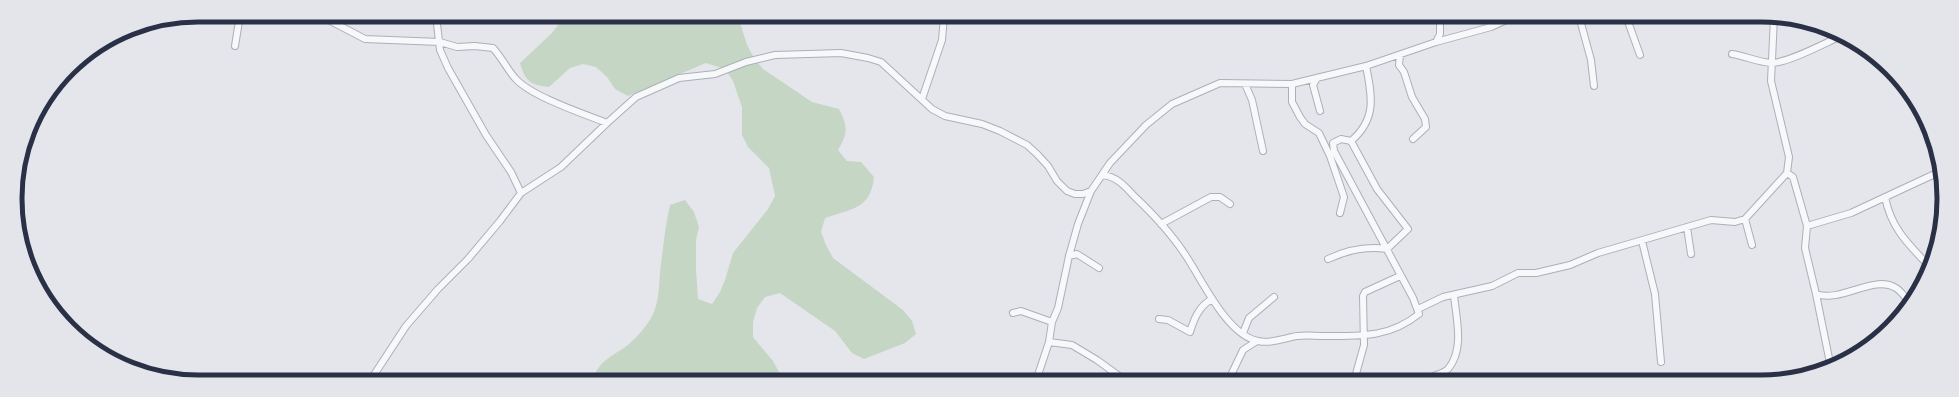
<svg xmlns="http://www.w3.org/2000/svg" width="1959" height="397" font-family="Roboto,sans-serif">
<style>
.green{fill:#c6d6c5}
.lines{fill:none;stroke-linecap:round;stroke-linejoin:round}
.minor-casing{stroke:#acafba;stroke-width:8}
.minor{stroke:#f7f8fa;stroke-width:6}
.rim{fill:none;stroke:#2a3046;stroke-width:5}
</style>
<rect width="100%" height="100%" fill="#e4e6ec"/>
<path class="green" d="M 566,15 L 738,16 L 747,45 L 754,58 L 763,69 L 812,102 L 839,109 C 848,127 848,133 838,150 L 847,161 L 861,162 L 874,177 C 871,209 851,209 825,218 L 821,232 L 826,245 L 833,258 L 903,310 L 912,321 L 916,334 L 905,343 L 864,359 L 852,353 L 835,331 L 780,293 L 765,297 L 757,308 L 753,322 L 753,337 L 773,361 L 784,381 L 593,381 C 597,361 613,356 628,345 C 638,336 647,326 653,314 C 659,301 659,286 660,272 C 663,249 665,227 670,205 L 685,200 L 694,212 L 699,227 L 696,240 L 696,269 L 698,299 L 712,304 L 720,292 L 725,280 L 733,253 L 768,209 L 775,196 L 769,168 L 748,147 L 742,135 L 742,107 L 733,81 L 725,69 L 706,63 L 628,96 L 615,89 L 607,77 L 596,67 L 583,64 L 570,68 L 549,87 C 530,85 525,81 520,63 L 551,34 Z
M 1832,367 L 1773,382 L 1705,382 Z"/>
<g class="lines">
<defs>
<path id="minor" d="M 319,15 L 365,39 L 440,42 L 457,47 L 475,46 L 493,48 C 502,58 507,69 515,78 C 530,96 584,114 607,123
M 436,15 L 440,50 L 448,68 L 486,135 L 511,172 L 521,193
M 1487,16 L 1491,27
M 1579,16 L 1591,60 L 1594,86
M 1626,16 L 1640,55
M 1436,42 L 1440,34 L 1440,16
M 235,46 L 240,15
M 1732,54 C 1745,56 1758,62 1771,63 C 1788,63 1825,43 1841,36
M 1400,55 L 1399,65 L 1404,72 L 1412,97 L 1425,119 L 1426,127 L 1413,139
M 1317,78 L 1313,85 L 1320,111
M 1245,84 L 1252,100 L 1263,151
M 1292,84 L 1292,102 L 1300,117 L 1305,124 L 1319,133 L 1330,156 L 1344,197 L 1340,213
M 922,99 L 942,40 L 944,16
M 1787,173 L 1793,177 L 1807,226
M 1102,175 C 1116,176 1125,186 1134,196 C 1152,213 1170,232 1184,253 C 1201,277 1226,335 1258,341 C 1271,344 1285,338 1297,336 C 1306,335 1315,336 1324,336 C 1360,336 1389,338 1419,314 L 1413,298 L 1334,151 L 1333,143 L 1341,139 L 1351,141 C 1377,119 1372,96 1366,66
M 1885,197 C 1891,228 1908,244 1929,266
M 1745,219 L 1752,245
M 1161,224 L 1211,197 L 1220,197 L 1230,204
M 1687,227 L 1691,254
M 1642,241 L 1655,294 L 1661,362
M 1069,256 L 1077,254 L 1099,268
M 1328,259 C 1347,250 1365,246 1387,249 L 1408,229 L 1377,189 L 1351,141
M 1816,294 L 1831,368
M 1909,302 C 1905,297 1901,291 1896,288 C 1873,274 1842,303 1816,294 L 1805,248 L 1807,226 L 1851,213 L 1939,172
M 1418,309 L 1443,297 L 1492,286 L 1518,273 L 1536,273 L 1570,265 L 1598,253 L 1711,220 L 1735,222 L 1745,219 L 1787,173 L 1789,157 L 1771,81 L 1774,17
M 1013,313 L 1021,311 L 1052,322
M 1159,319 L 1168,320 L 1190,332 C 1194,319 1199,306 1212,299
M 1243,333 L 1249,318 L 1274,297
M 1049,342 L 1072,345 L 1097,360 L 1126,381
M 1232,373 L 1243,350 L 1257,341
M 1434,376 C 1439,374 1445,372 1448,369 C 1465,349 1456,318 1454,295
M 370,381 L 406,326 L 438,289 L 468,259 L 500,221 L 521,193 L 561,167 L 607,123 L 636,97 L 679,78 L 715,74 L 746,62 L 775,55 L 841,53 L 868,58 L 881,62 L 932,109 L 945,116 L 982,124 L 1000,131 L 1027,145 L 1037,154 L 1048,166 L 1057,181 L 1067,191 L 1075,194 L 1083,194 L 1091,191
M 1036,381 L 1049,342 L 1052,322 L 1058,308 L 1069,256 L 1078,224 L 1091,191 L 1110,163 L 1146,125 L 1172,104 L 1220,83 L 1292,84 L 1366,66 L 1436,42 L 1491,27 L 1515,16
M 1354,381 L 1364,345 L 1363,296 L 1365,292 L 1400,276"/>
</defs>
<use href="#minor" class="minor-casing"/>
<use href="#minor" class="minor"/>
</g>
<path d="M0 0H1959V397H0ZM198 22H1761A176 176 0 0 1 1937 198V199A176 176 0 0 1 1761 375H198A176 176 0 0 1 22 199V198A176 176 0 0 1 198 22Z" fill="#e4e5eb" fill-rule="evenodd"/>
<path class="rim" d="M198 22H1761A176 176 0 0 1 1937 198V199A176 176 0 0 1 1761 375H198A176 176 0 0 1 22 199V198A176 176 0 0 1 198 22Z"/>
</svg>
